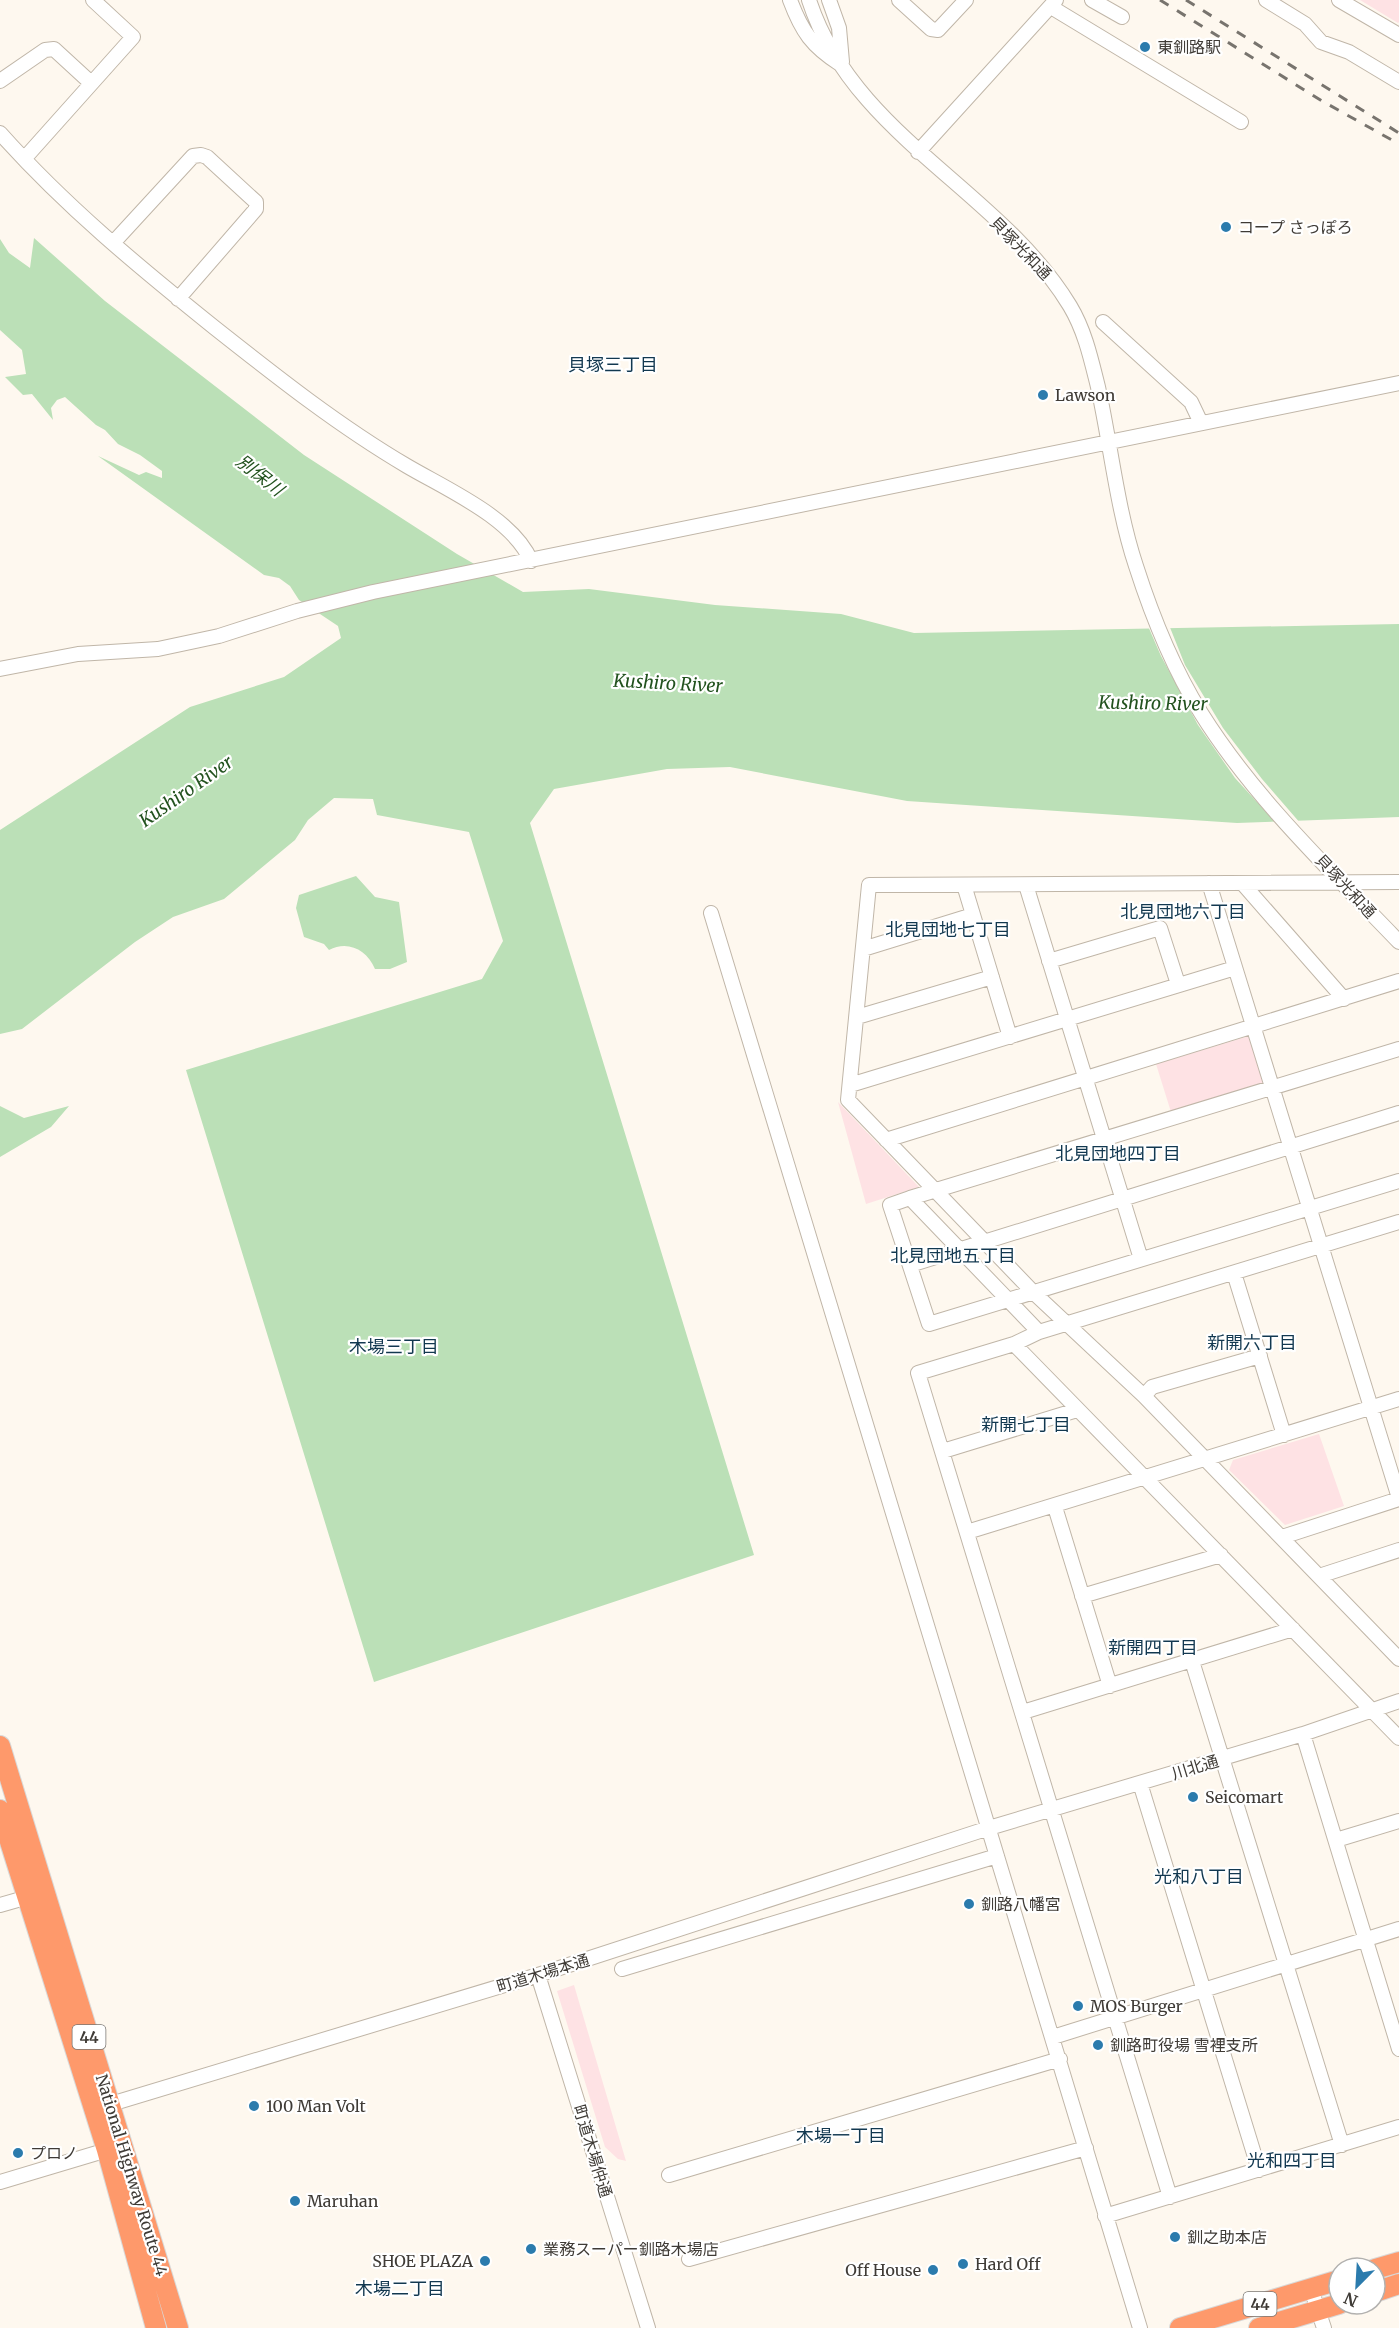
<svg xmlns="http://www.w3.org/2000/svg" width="1399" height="2328" font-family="Merriweather,'Noto Sans JP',serif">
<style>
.green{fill:#fee2e4}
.water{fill:#bbe0b7}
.pier{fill:#fef8ef}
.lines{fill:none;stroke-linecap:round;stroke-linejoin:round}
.minor-casing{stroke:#c0b6a8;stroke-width:16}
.highway-casing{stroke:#d9d8d7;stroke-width:22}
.minor{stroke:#fff;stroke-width:14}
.highway{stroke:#fe996b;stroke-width:20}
.rail{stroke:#78746e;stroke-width:3;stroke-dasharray:10 10;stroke-linecap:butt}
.poi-dot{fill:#2b7bad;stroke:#fff;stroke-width:2}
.labels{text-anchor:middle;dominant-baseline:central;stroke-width:4.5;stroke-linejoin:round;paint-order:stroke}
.shield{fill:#fff;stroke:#797672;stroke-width:1.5}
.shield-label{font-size:15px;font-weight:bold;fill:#3f3b36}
.poi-label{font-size:16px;fill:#3f3b36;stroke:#fff;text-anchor:start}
.street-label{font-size:16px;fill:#3f3b36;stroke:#fff}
.neighbourhood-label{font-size:18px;fill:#123850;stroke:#fff}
.water-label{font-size:18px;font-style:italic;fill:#22521e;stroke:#fff}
</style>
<rect width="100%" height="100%" fill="#fef8ef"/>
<path class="green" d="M 1360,0 L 1399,0 L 1399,22 L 1398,23 Z
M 1249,1036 L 1264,1084 L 1171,1112 L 1156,1064 Z
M 838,1102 L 919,1187 L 866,1204 Z
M 1319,1434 L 1344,1506 L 1285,1525 L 1229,1470 L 1233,1460 Z
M 574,1985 L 626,2161 L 618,2159 L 605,2147 L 557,1991 Z"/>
<path class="water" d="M 34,238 L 105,301 L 304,455 L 457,554 L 523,592 L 589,589 L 715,605 L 841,614 L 914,633 L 1399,624 L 1399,817 L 1237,823 L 907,801 L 730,767 L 667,769 L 554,789 L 530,823 L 754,1555 L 374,1682 L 186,1070 L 482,979 L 503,941 L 469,832 L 377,815 L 373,799 L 334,798 L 308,820 L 295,840 L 224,899 L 173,917 L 135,942 L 22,1029 L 0,1034 L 0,830 L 190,707 L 284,677 L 341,638 L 338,626 L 299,600 L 290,586 L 279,578 L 264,575 L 98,456 L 139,475 L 146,472 L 162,478 L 162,471 L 140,455 L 118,444 L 105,430 L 96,425 L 65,397 L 57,400 L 51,408 L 53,420 L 32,394 L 23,395 L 5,377 L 26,374 L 22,350 L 0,330 L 0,239 L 9,253 L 30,268 Z
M 356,876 L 375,897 L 399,902 L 407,962 L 390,969 L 375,969 C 367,950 348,940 329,950 L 324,944 L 304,937 L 296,908 L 299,895 Z
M 0,1106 L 24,1118 L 69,1106 L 51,1127 L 0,1157 Z"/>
<path class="pier" d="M 1169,625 L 1185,665 L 1223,728 L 1262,779 L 1301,824 L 1277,824 L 1235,778 L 1198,725 L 1161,656 L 1148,626 Z"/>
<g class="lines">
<defs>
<path id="minor" d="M 790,0 C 802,32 812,46 840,64
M 809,0 C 853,136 1000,190 1070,306 C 1085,331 1091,359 1098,387 C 1111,446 1117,509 1136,566 C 1152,616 1173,668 1201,713 C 1254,798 1330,870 1399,942
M 829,0 L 839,28 L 842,62
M 899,0 L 931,29 L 938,30 L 966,0
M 1092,0 L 1122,17
M 1266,0 L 1305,24 L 1321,42 L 1349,52 L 1399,82
M 1339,0 L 1399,35
M 1051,7 L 1241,122
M 0,81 L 45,50 L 54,49 L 91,83
M 0,133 C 65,206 139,267 215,328 C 277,377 339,426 407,466 C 446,489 513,518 531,561
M 918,152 L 1056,0
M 24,159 L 133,37 L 93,0
M 113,243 L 193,156 L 201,155 L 207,157 L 256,202 L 256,209 L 178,299
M 1103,322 L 1191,402 L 1201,423
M 0,669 L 78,654 L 158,649 L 219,636 L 297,611 L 373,592 L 1399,383
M 1399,882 L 869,885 L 848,1100 L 1034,1293 L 1144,1396 L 1399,1659
M 1209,883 L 1399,1498
M 1243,884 L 1344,999
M 964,885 L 1010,1037
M 1026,885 L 1141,1259
M 711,913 L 1140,2328
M 863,949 L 973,915
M 1049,961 L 1160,928 L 1178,984
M 857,1017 L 992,977
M 850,1085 L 1235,968
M 886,1140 L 1399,981
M 910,1198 L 1399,1049
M 910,1265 L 1399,1113
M 1234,1273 L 1284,1435
M 1039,1332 L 910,1198 L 890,1205 L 929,1324 L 1399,1181
M 1014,1344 L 1399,1738
M 1144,1396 L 1152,1387 L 1260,1356
M 943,1451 L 1077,1410
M 1055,1507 L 1110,1686
M 967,1532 L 1399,1399
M 1282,1537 L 1399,1499
M 1319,1576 L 1399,1550
M 1082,1596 L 1221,1555
M 1192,1661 L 1342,2145
M 1023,1712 L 1293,1629
M 1303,1734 L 1399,2049
M 1140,1783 L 1259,2170
M 1336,1840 L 1399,1821
M 0,1905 L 35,1895
M 622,1969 L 997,1856
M 538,1975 L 648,2328
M 1053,2037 L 1399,1929
M 101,2107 L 538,1975 L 989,1828 L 1303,1734 L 1399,1701
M 669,2175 L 1060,2059
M 0,2182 L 107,2150
M 1170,2197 L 918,1373 L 1014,1344 L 1039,1332 L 1399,1222
M 1105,2216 L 1399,2127
M 689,2259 L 1086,2148
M 1311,2289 L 1324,2328"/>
<path id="highway" d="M 0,1746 L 178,2328
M 0,1810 L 107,2150 L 156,2328
M 1375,2269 L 1399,2262
M 1375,2292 L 1399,2284
M 1180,2328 L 1339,2280
M 1259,2328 L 1339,2304"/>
</defs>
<use href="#minor" class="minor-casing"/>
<use href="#highway" class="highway-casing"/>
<use href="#minor" class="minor"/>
<use href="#highway" class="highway"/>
<path class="rail" d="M 1160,0 L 1322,101 L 1399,144
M 1186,0 L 1399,133"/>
</g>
<g class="poi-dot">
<circle cx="1145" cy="47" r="6"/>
<circle cx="1226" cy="227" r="6"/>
<circle cx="1043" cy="395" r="6"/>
<circle cx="1193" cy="1797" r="6"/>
<circle cx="969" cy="1904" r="6"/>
<circle cx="1078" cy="2006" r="6"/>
<circle cx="1098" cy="2045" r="6"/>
<circle cx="254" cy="2106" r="6"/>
<circle cx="18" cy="2153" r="6"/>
<circle cx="295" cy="2201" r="6"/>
<circle cx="1175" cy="2237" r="6"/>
<circle cx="531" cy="2249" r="6"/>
<circle cx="485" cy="2261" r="6"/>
<circle cx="963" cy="2264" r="6"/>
<circle cx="933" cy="2270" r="6"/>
</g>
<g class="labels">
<g class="shield">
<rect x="72.5" y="2025" width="33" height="24" rx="4.5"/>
<rect x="1243.5" y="2292" width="33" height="24" rx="4.5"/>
</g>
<g class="shield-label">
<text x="89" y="2037">44</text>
<text x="1260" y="2304">44</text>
</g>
<g class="poi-label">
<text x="1157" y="47">東釧路駅</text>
<text x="1238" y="227">コープ さっぽろ</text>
<text x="1055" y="395">Lawson</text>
<text x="1205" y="1797">Seicomart</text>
<text x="981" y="1904">釧路八幡宮</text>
<text x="1090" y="2006">MOS Burger</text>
<text x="1110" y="2045">釧路町役場 雪裡支所</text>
<text x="266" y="2106">100 Man Volt</text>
<text x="30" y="2153">プロノ</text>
<text x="307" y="2201">Maruhan</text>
<text x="1187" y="2237">釧之助本店</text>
<text x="543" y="2249">業務スーパー釧路木場店</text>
<text x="473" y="2261" text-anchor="end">SHOE PLAZA</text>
<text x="975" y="2264">Hard Off</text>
<text x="921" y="2270" text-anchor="end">Off House</text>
</g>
<g class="street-label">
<text transform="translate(1021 248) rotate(46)">貝塚光和通</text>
<text transform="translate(1346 886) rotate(47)">貝塚光和通</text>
<text transform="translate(1195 1767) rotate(-17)">川北通</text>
<text transform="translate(543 1973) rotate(-17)">町道木場本通</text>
<text transform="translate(593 2151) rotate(73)">町道木場仲通</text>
<text transform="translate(132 2175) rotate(73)">National Highway Route 44</text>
</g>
<g class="neighbourhood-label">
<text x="613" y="364">貝塚三丁目</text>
<text x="1183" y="911">北見団地六丁目</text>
<text x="948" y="929">北見団地七丁目</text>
<text x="1118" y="1153">北見団地四丁目</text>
<text x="953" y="1255">北見団地五丁目</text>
<text x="1252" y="1342">新開六丁目</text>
<text x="394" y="1346">木場三丁目</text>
<text x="1026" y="1424">新開七丁目</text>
<text x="1153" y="1647">新開四丁目</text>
<text x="1199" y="1876">光和八丁目</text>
<text x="841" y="2135">木場一丁目</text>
<text x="1292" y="2160">光和四丁目</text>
<text x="400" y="2288">木場二丁目</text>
</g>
<g class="water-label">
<text transform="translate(260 475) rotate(38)">別保川</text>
<text transform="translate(668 683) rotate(3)">Kushiro River</text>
<text transform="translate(1153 703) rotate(1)">Kushiro River</text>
<text transform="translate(186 791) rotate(-35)">Kushiro River</text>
</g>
</g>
<g transform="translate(1357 2286) rotate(204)"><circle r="28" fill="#ffffff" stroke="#b2b1af" stroke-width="1.5"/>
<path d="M0-4.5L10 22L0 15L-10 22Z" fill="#2b7bad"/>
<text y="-9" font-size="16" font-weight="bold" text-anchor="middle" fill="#3f3b36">N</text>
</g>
</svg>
